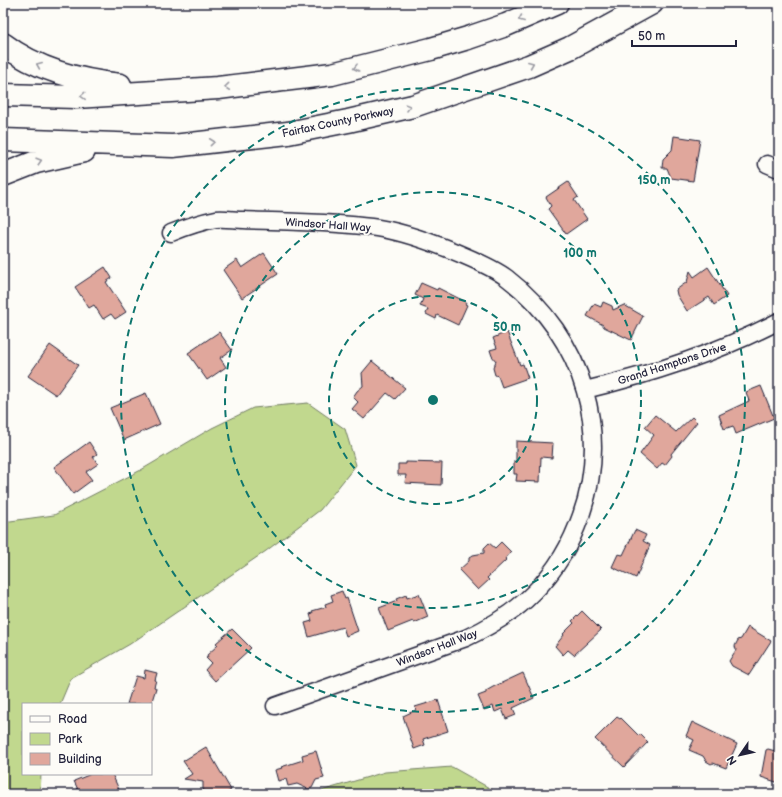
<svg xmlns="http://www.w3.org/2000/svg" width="782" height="797" font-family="'Balsamiq Sans',sans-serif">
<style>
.green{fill:#c1d88e;stroke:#727d64}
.building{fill:#e0a79c;stroke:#22223b}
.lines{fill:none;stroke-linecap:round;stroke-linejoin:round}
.minor-casing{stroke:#22223b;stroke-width:19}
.highway-casing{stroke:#22223b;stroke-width:25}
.minor{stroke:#fdfcf7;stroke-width:16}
.highway{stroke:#fdfcf7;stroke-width:22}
.oneway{stroke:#9a9aa2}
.ring{fill:none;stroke:#0f766e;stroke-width:2;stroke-dasharray:7 5}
.labels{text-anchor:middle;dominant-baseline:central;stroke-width:4;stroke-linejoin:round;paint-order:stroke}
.street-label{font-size:11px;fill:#22223b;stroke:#fdfcf7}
.centre{fill:#0f766e;stroke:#fdfcf7;stroke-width:2}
.ring-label{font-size:12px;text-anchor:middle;font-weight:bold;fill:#0f766e;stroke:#fdfcf7;stroke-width:4;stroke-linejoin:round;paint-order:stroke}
</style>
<rect width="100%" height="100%" fill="#fdfcf7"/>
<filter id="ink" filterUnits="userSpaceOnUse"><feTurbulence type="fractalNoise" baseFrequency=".025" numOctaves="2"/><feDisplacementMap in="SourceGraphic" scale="8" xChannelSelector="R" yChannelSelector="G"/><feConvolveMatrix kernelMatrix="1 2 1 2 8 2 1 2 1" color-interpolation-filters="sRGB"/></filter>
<g filter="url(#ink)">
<path class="green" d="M 308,403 L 345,429 L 356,465 L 320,510 L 266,551 L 130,644 L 71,678 L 60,704 L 23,704 L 23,774 L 41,774 L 40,794 L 3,794 L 3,522 L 54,515 L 141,470 L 212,428 L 253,408 Z
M 452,767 L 500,794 L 299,794 L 300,791 L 311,794 L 385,772 Z"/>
<path class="building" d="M 674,136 L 700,140 L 693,181 L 671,178 L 667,168 L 662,168 L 663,159 L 672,150 Z
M 568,182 L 578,197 L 574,200 L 587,219 L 566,234 L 548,209 L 551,206 L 546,197 Z
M 264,253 L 278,274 L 242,298 L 223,270 L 237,260 L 242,268 Z
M 105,267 L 112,278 L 106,282 L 126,312 L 115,319 L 111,314 L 103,319 L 94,305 L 89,308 L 75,287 Z
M 708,267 L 727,296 L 714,305 L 709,297 L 687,311 L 677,295 L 676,290 L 687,282 L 690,271 L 694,277 Z
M 421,283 L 437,290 L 438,288 L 466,302 L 465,304 L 467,305 L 458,325 L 437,315 L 436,319 L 426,314 L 428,309 L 420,306 L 423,299 L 415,295 Z
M 603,302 L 612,306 L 613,310 L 624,305 L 643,316 L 631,340 L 604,327 L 603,325 L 587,316 L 594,304 L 601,307 Z
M 219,332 L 232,350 L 220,358 L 226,367 L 207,380 L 188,353 Z
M 507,332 L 520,365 L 523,364 L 528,378 L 502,387 L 498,376 L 495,375 L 493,368 L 496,361 L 492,356 L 490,350 L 497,348 L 493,338 Z
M 50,345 L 78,365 L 56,395 L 28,376 Z
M 372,361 L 405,388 L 395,399 L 387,393 L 364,419 L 352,409 L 358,402 L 353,397 L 357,391 L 363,386 L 362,373 Z
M 761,386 L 774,418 L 736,434 L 733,426 L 724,429 L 719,415 L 749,401 L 746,392 Z
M 146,393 L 160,424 L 124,440 L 110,408 Z
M 655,415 L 676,432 L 692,417 L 697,422 L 671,454 L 672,456 L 665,465 L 662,463 L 657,469 L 640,454 L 654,435 L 645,427 Z
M 516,441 L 553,443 L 552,458 L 541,457 L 540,482 L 516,481 L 517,474 L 514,474 L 514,461 L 516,462 Z
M 89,442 L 97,454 L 93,457 L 98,464 L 86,472 L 92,480 L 73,494 L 54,467 Z
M 406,462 L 442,463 L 441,485 L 405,483 L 406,475 L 398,475 L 398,464 L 406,464 Z
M 635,530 L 646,535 L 643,541 L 650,545 L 636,578 L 612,567 L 618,554 L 623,555 Z
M 501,542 L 511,552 L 505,559 L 506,560 L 487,578 L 489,580 L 478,590 L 459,570 L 469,561 L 469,558 L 473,555 L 484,553 L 484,548 L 489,543 L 495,548 Z
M 342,591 L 345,599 L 347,598 L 358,631 L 346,636 L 343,627 L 309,637 L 305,623 L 312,621 L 310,614 L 313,613 L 312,611 L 326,607 L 325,604 L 333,601 L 331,595 Z
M 419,594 L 428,617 L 414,623 L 413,621 L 388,631 L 379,608 L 397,601 L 396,599 L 406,595 L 407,598 Z
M 582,611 L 601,630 L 574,655 L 568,650 L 563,655 L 555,646 L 564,635 L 563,634 L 574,623 L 572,621 Z
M 748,627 L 771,641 L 749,675 L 732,666 L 729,661 L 736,650 L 735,646 L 738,640 L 741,639 Z
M 232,629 L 251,648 L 215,681 L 205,670 L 211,663 L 206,658 L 208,657 L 207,655 L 217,646 L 218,645 L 216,643 Z
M 145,670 L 157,673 L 155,680 L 156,680 L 154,687 L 156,688 L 151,704 L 127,704 L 136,676 L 144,678 Z
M 523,673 L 534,698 L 513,708 L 516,715 L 506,719 L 502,709 L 495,712 L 493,706 L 484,710 L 478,696 L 486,693 L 486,691 L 493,687 Z
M 438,700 L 448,731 L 423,739 L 425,745 L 414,749 L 403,716 L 416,710 L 415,707 Z
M 617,717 L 620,719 L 621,718 L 639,736 L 640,734 L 648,742 L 624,767 L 595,739 Z
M 692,722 L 737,744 L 726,768 L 713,763 L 711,764 L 706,761 L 703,756 L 689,750 L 694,740 L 686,736 Z
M 206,747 L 231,790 L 225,794 L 208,794 L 203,789 L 203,782 L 184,779 L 192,774 L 183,761 Z
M 768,749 L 779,752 L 779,783 L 761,777 L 766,750 Z
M 316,751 L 324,778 L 316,780 L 312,788 L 308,789 L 297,784 L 288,786 L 286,779 L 278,781 L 275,770 L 282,768 L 281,767 L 303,760 L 302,755 Z
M 91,774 L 112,774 L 121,794 L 80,794 L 74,781 Z"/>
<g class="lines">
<defs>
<path id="minor" d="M 767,164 L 779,169
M 171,233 C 186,227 200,222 216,219 C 225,218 235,220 244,220 C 262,221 281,221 299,222 C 326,223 352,224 378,228 C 408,233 437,244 465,256 C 479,262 495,269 507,278 C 584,338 614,435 577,526 C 566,554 548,580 526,600 C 508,616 487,628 466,638 L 275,706
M 585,390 C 652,374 718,353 779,321"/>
<path id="highway" d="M 3,44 C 37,70 78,80 120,85
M 3,95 L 76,97 L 218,88 L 332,74 L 431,49 L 468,38 L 506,25 L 557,3
M 3,140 L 173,146 L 288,133 L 348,121 L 413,106 L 529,66 L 570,48 L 652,3
M 3,175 L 36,162 L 84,151"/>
</defs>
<use href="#minor" class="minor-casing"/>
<use href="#highway" class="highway-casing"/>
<use href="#minor" class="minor"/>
<use href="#highway" class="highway"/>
</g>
<defs><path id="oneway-chevron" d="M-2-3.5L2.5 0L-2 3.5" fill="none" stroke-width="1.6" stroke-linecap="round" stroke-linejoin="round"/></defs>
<g class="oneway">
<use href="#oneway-chevron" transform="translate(521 19) rotate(157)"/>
<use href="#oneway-chevron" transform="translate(531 64) rotate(-22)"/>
<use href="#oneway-chevron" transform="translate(39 65) rotate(-157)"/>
<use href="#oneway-chevron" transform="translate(356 68) rotate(166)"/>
<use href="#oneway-chevron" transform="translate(227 87) rotate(174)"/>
<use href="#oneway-chevron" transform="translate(83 96) rotate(176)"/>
<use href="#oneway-chevron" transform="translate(408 107) rotate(-15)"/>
<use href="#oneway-chevron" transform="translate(212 142) rotate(-6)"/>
<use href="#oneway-chevron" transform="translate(39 161) rotate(-16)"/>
</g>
</g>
<g class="ring">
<circle cx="433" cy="400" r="104"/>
<circle cx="433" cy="400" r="208"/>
<circle cx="433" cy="400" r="312"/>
</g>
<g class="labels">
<g class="street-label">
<text transform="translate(338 122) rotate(-12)">Fairfax County Parkway</text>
<text transform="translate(328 225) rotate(4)">Windsor Hall Way</text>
<text transform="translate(672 364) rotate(-18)">Grand Hamptons Drive</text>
<text transform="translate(437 648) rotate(-21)">Windsor Hall Way</text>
</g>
</g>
<circle cx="433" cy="400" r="6" class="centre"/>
<g class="ring-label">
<text x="654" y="184">150 m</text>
<text x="580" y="257">100 m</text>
<text x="507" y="331">50 m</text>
</g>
<rect width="782" height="797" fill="none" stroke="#fdfcf7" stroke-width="16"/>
<rect x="8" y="8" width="766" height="781" fill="none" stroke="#22223b" stroke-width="1.5" filter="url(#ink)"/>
<rect x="22" y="703" width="130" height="72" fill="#fdfcf7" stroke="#a5a5ac"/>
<rect x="30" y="716" width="20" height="6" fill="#fdfcf7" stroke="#a5a5ac"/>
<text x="58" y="723" font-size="12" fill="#22223b">Road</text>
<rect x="30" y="733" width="20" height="12" fill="#c1d88e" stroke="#a5a5ac"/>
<text x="58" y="743" font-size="12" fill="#22223b">Park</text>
<rect x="30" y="753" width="20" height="12" fill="#e0a79c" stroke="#a5a5ac"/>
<text x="58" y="763" font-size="12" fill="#22223b">Building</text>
<g transform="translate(740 755) rotate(236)" stroke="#fdfcf7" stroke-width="3" paint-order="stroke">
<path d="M0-3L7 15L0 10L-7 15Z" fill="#22223b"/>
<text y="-6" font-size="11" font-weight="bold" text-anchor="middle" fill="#22223b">N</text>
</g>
<path d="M632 40v6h104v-6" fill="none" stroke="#22223b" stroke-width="2"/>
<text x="638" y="40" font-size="12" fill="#22223b" stroke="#fdfcf7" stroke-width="3" paint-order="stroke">50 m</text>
</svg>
